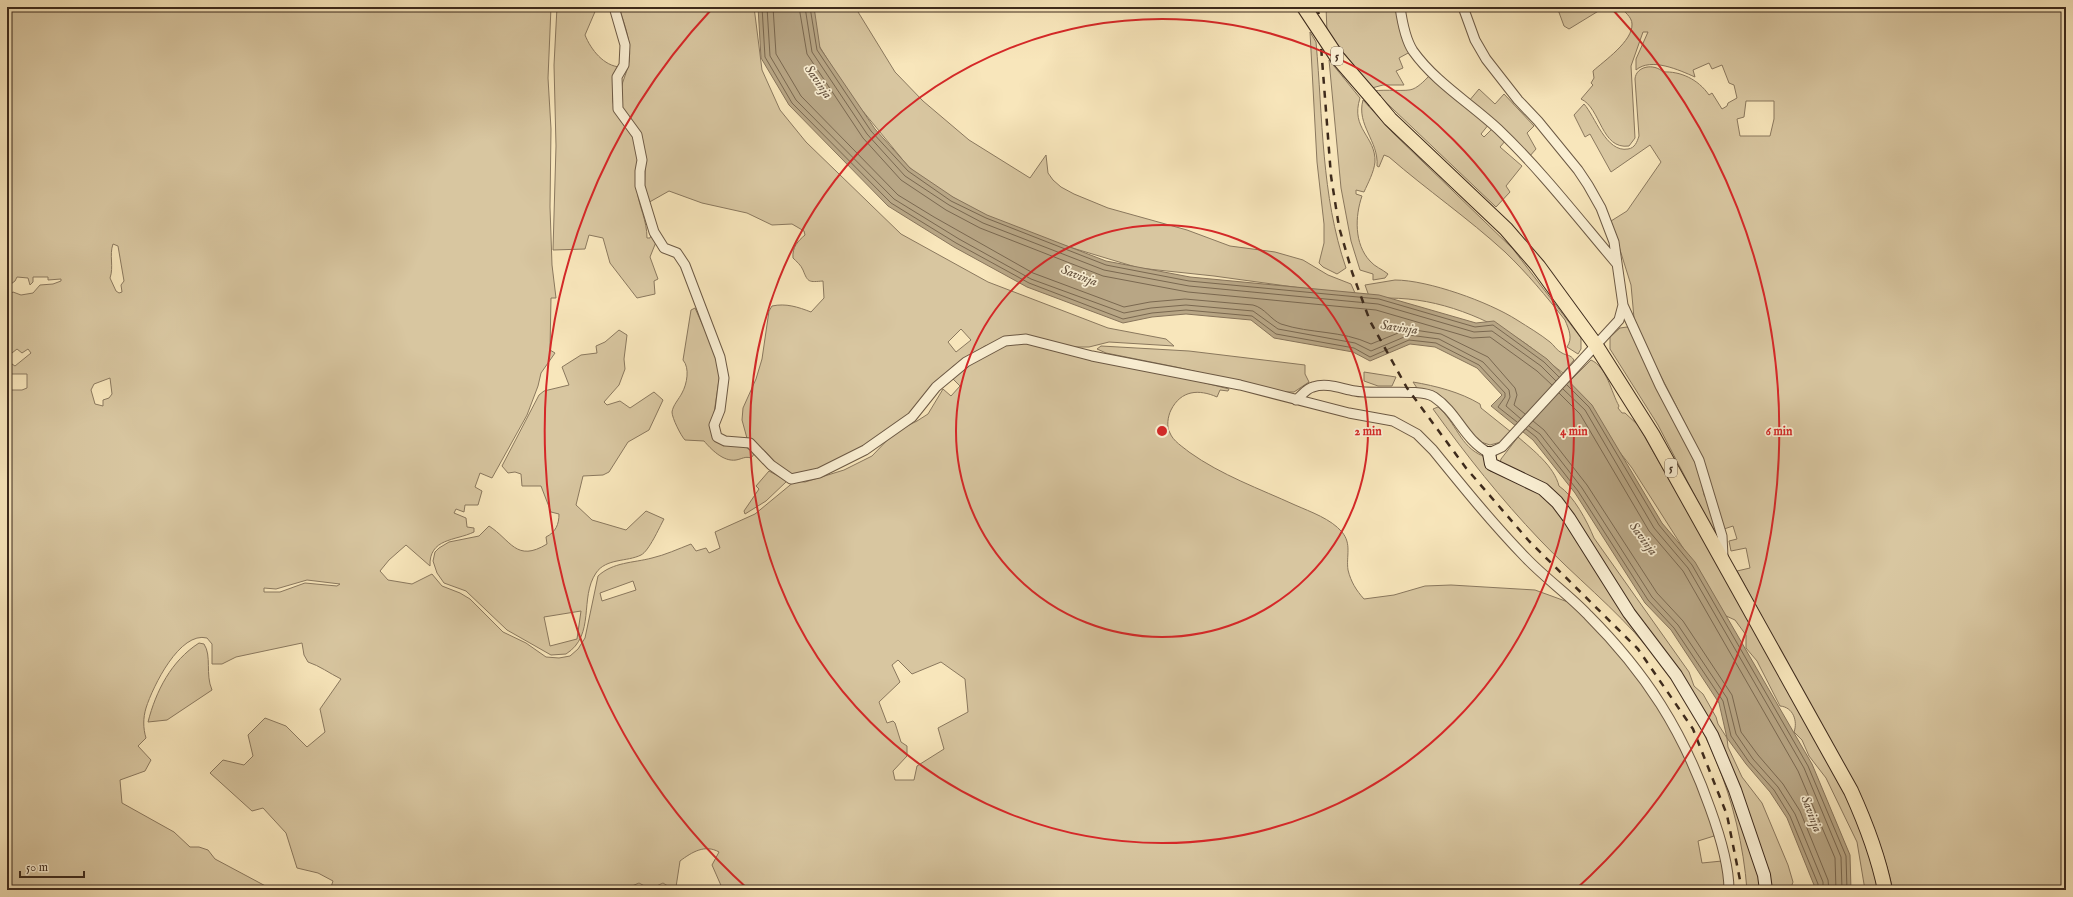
<svg xmlns="http://www.w3.org/2000/svg" width="2073" height="897" font-family="'IM FELL English',serif">
<style>
.green{fill:#d8c6a0;stroke:#8a785e;fill-rule:evenodd}
.water{fill:#b8a685;stroke:#87745b}
.lines{fill:none;stroke-linecap:round;stroke-linejoin:round}
.shore{stroke:#7a6850;stroke-width:1}
.street-casing{stroke:#6c5944;stroke-width:11}
.secondary-casing{stroke:#3d2a1c;stroke-width:14}
.primary-casing{stroke:#3d2a1c;stroke-width:16}
.street{stroke:#faefd3;stroke-width:9}
.secondary{stroke:#faefd3;stroke-width:12}
.primary{stroke:#f8e6bb;stroke-width:14}
.rail{stroke:#3d2a1c;stroke-width:2.5;stroke-dasharray:7 7;stroke-linecap:butt}
.primary-bridge-casing{stroke:#3d2a1c;stroke-width:16;stroke-linecap:butt}
.primary-bridge{stroke:#f8e6bb;stroke-width:14}
.ring{fill:none;stroke:#d62828;stroke-width:2}
.labels{text-anchor:middle;dominant-baseline:central;stroke-width:3.5;stroke-linejoin:round;paint-order:stroke}
.shield{fill:#faefd3;stroke:#766553;stroke-width:1}
.shield-label{font-size:11px;font-weight:bold;fill:#3d2a1c}
.water-label{font-size:13px;font-style:italic;fill:#624f3c;stroke:#faefd3}
.centre{fill:#d62828;stroke:#faefd3;stroke-width:2}
.ring-label{font-size:12px;text-anchor:middle;font-weight:bold;fill:#d62828;stroke:#faefd3;stroke-width:3.5;stroke-linejoin:round;paint-order:stroke}
</style>
<rect width="100%" height="100%" fill="#f8e6bb"/>
<filter id="stains"><feTurbulence type="fractalNoise" baseFrequency=".005" numOctaves="4"/><feColorMatrix values="0 0 0 0 .2 0 0 0 0 .09 0 0 0 0 .02 0 0 0 .5 -.17"/></filter>
<radialGradient id="worn" r=".72"><stop offset=".6" stop-color="#630" stop-opacity="0"/><stop offset="1" stop-color="#630" stop-opacity=".3"/></radialGradient>
<path class="green" d="M 7,7 L 551,7 L 548,78 L 551,129 L 550,207 L 552,265 L 556,298 L 551,298 L 550,350 L 555,353 L 541,373 L 538,386 L 527,415 L 492,478 L 480,473 L 475,487 L 482,491 L 478,505 L 465,505 L 464,512 L 456,509 L 454,513 L 466,518 L 467,527 L 474,528 L 474,532 C 455,541 429,538 430,566 L 406,545 L 389,560 L 380,571 L 388,580 L 412,584 L 432,574 L 442,586 L 460,593 L 470,599 L 503,632 L 526,643 L 546,657 L 559,658 L 570,656 L 578,649 L 585,638 L 598,576 C 613,562 633,563 652,558 C 665,555 678,549 691,544 L 696,551 L 706,548 L 709,553 L 720,548 L 715,532 L 755,514 L 795,481 L 805,482 L 844,470 L 872,456 L 895,432 L 917,421 L 928,414 L 943,389 L 951,396 L 960,386 L 952,378 L 962,367 L 997,348 L 1021,342 L 1090,360 L 1178,376 L 1229,389 L 1228,391 L 1220,390 L 1217,397 C 1199,389 1181,390 1171,410 C 1168,416 1166,427 1170,433 C 1173,441 1183,447 1189,452 C 1221,475 1260,489 1295,505 C 1311,512 1331,519 1342,532 C 1352,544 1346,556 1348,570 C 1351,582 1356,590 1364,599 L 1394,595 L 1425,586 L 1451,585 L 1535,590 L 1568,602 L 1609,641 L 1639,677 L 1669,721 L 1708,807 L 1714,836 L 1698,841 L 1702,863 L 1722,861 L 1727,890 L 723,890 L 712,865 L 719,852 C 705,844 692,852 680,861 L 676,887 L 674,890 L 663,883 L 650,889 L 639,883 L 632,886 L 629,890 L 330,890 L 333,881 L 318,873 L 297,868 L 286,833 L 263,808 L 252,811 L 210,773 L 223,760 L 244,765 L 253,756 L 248,735 L 265,718 L 286,726 L 307,747 L 325,732 L 320,709 L 341,679 C 329,673 320,666 308,662 L 304,655 L 302,643 L 236,657 L 222,664 L 212,664 L 212,644 L 207,638 C 180,631 153,686 146,708 C 143,718 143,728 146,738 L 138,746 L 151,760 L 145,771 L 120,780 L 122,803 L 174,832 L 190,847 L 199,847 L 208,850 L 215,859 L 273,890 L 7,890 L 7,390 L 22,390 L 27,388 L 27,374 L 9,374 L 7,373 L 7,364 L 9,362 L 15,366 L 31,353 L 28,349 L 22,353 L 17,349 L 7,357 L 7,296 L 13,292 L 21,295 L 33,293 L 40,285 L 53,284 L 61,281 L 61,279 L 48,280 L 48,277 L 33,277 L 33,282 L 30,285 L 28,278 L 17,277 L 15,281 L 7,287 ZM 113,244 L 118,246 L 124,281 L 121,285 L 122,292 L 119,293 L 116,291 L 110,278 C 114,267 109,255 113,244 ZM 110,378 L 112,394 L 109,398 L 103,400 L 103,406 L 95,404 L 91,390 L 94,384 ZM 307,580 L 340,584 L 337,586 L 305,583 L 280,592 L 264,592 L 264,588 L 276,589 ZM 633,581 L 636,590 L 602,601 L 600,593 ZM 898,660 L 912,674 L 941,662 L 965,679 L 968,712 L 938,728 L 944,749 L 917,766 L 914,780 L 895,780 L 893,771 L 907,756 L 907,746 L 901,742 L 895,723 L 893,721 L 887,723 L 879,702 L 900,682 L 892,665 Z
M 557,7 L 597,7 L 585,35 C 591,50 604,66 620,67 C 617,78 611,90 613,102 C 615,119 634,130 637,148 C 639,162 635,176 637,190 C 639,207 647,220 647,238 L 650,238 L 651,235 L 656,242 L 650,257 L 658,279 L 654,281 L 655,294 L 637,298 L 610,263 L 603,238 L 589,235 L 585,249 L 553,250 L 556,146 L 554,65 Z
M 619,7 L 754,7 L 762,70 L 780,110 L 806,142 L 901,234 L 988,282 L 1108,328 L 1166,339 L 1174,346 L 1109,342 L 1089,347 L 1076,347 L 1005,339 L 985,346 L 952,367 L 930,399 L 881,436 L 828,467 L 793,474 L 781,470 L 773,465 L 775,462 L 765,451 L 762,452 L 748,442 L 742,420 L 743,408 L 756,379 L 762,359 L 769,311 L 772,306 C 786,303 798,307 811,312 L 824,298 L 823,281 C 809,282 808,283 803,270 C 801,265 796,261 793,258 C 792,247 798,241 805,235 L 804,231 L 792,224 L 772,225 L 747,213 L 702,203 L 669,191 L 646,204 C 642,187 648,167 643,152 C 639,135 624,122 621,105 C 617,88 627,76 629,61 C 632,42 624,24 619,7 ZM 961,329 L 971,340 L 956,352 L 948,342 Z
M 814,7 L 855,7 L 895,72 L 923,101 L 969,140 L 1030,178 L 1046,155 L 1048,173 L 1053,180 L 1061,187 L 1074,194 L 1108,208 L 1187,230 L 1230,246 L 1275,252 L 1303,260 L 1328,275 L 1351,284 L 1355,293 L 1330,292 L 1214,276 L 1139,268 L 1036,237 L 999,224 L 923,180 L 907,165 L 848,93 L 818,44 L 814,23 Z
M 1326,7 L 1397,7 L 1410,52 L 1399,58 L 1403,68 L 1396,71 L 1404,85 L 1383,85 L 1372,88 L 1327,32 Z
M 1557,7 L 1605,7 L 1569,29 L 1564,26 Z
M 1619,7 L 2066,7 L 2066,890 L 1893,890 C 1885,857 1875,827 1860,796 L 1737,571 L 1750,568 L 1746,548 L 1731,551 L 1729,541 L 1737,539 L 1733,526 L 1724,529 L 1687,427 L 1649,353 L 1634,318 L 1631,285 L 1611,221 L 1627,211 L 1661,162 L 1650,145 L 1611,172 L 1590,134 L 1585,137 L 1574,115 L 1584,104 C 1595,116 1606,153 1628,149 C 1635,148 1637,142 1639,136 L 1635,79 C 1636,66 1654,63 1663,72 C 1680,71 1698,79 1709,95 L 1712,93 L 1722,109 L 1727,106 L 1728,103 L 1737,98 L 1734,85 L 1729,83 L 1722,65 L 1712,69 L 1709,63 L 1693,70 L 1695,77 C 1679,70 1651,57 1636,70 L 1636,59 L 1648,32 L 1643,32 L 1631,66 L 1635,138 L 1629,146 C 1601,150 1601,108 1581,99 L 1593,85 L 1591,83 L 1594,78 L 1593,71 C 1604,61 1633,41 1632,24 C 1632,17 1624,11 1619,7 ZM 1746,101 L 1774,101 L 1774,119 L 1770,136 L 1740,136 L 1737,119 L 1744,117 Z
M 1310,32 L 1316,42 C 1323,118 1321,195 1346,268 L 1337,274 L 1323,267 L 1319,263 L 1324,243 L 1324,224 L 1317,162 Z
M 1329,60 L 1360,98 C 1350,129 1376,136 1375,162 C 1374,172 1368,183 1364,192 L 1356,190 L 1356,194 L 1362,196 C 1355,216 1354,244 1370,261 C 1375,267 1382,269 1388,274 L 1385,278 L 1373,280 L 1373,274 L 1360,270 L 1351,241 L 1341,188 Z
M 1431,74 L 1489,124 L 1481,134 L 1484,137 L 1493,128 L 1506,140 L 1500,147 L 1522,166 L 1506,186 L 1510,192 L 1496,207 L 1374,91 C 1385,89 1407,92 1413,89 C 1420,86 1426,79 1431,74 Z
M 1479,89 L 1495,104 L 1504,94 L 1534,126 L 1527,133 L 1536,149 L 1529,157 L 1469,101 Z
M 1363,100 L 1392,132 L 1513,249 L 1581,338 L 1581,349 L 1578,354 L 1567,347 C 1573,338 1569,330 1565,320 C 1546,296 1527,273 1505,252 C 1468,218 1427,190 1389,157 L 1384,155 L 1379,167 L 1377,166 C 1379,141 1356,125 1363,100 Z
M 1395,280 C 1428,280 1489,302 1517,320 C 1528,327 1540,334 1550,342 C 1554,345 1557,351 1562,353 C 1567,356 1570,354 1574,360 L 1563,373 C 1547,361 1531,346 1514,336 C 1469,310 1422,294 1370,299 L 1365,285 Z
M 695,308 L 703,326 L 714,343 L 720,373 L 713,420 L 725,445 L 744,446 L 755,453 L 751,458 C 745,456 742,459 736,460 C 723,462 711,449 704,441 L 685,440 C 681,436 672,418 672,412 C 673,405 679,399 682,393 C 687,384 690,368 683,360 L 691,310 Z
M 1627,327 L 1631,329 L 1697,461 L 1704,495 L 1709,503 L 1719,535 L 1716,536 L 1658,425 L 1610,349 L 1610,337 L 1620,328 Z
M 619,330 L 627,335 L 624,359 L 625,369 L 619,385 L 604,402 L 607,405 L 620,401 L 630,408 L 654,392 L 663,400 L 649,430 L 628,442 L 609,472 L 603,475 L 583,476 L 576,505 L 592,520 L 626,530 L 646,511 L 664,519 C 659,528 649,551 641,555 C 627,562 606,558 596,573 C 579,598 596,635 566,654 L 551,655 L 507,630 L 466,591 L 444,583 L 437,573 L 433,561 L 435,552 L 439,548 L 449,542 L 479,536 L 489,526 C 511,540 516,563 547,544 L 546,537 C 556,532 559,524 559,514 L 551,512 L 541,486 L 522,486 L 521,474 L 515,472 L 508,473 L 502,466 L 539,395 L 544,391 L 569,385 L 562,367 L 581,355 L 597,353 L 596,346 L 605,342 ZM 581,611 L 577,639 L 550,646 L 544,617 Z
M 1101,346 L 1189,351 L 1305,365 L 1305,374 L 1309,382 L 1294,392 L 1283,392 L 1176,367 L 1106,353 L 1097,349 Z
M 1591,360 C 1607,367 1611,392 1619,406 L 1618,408 L 1622,413 L 1625,413 L 1638,425 L 1779,673 L 1857,817 L 1880,890 L 1865,890 L 1857,842 L 1826,778 L 1809,756 L 1802,740 L 1794,732 C 1798,721 1793,707 1780,706 L 1757,661 L 1746,648 L 1746,635 L 1735,620 L 1724,615 L 1701,576 L 1632,468 L 1567,384 Z
M 1364,372 L 1396,377 L 1392,386 L 1378,386 L 1364,381 Z
M 1413,382 C 1436,386 1460,392 1480,404 L 1481,408 L 1511,432 L 1501,442 L 1490,445 L 1481,442 L 1473,436 L 1455,410 L 1442,397 L 1437,393 L 1419,391 Z
M 1438,407 C 1456,422 1460,447 1483,456 L 1490,471 L 1502,474 L 1546,496 L 1650,644 L 1709,736 L 1765,890 L 1747,890 C 1740,801 1705,715 1647,647 C 1615,608 1575,577 1540,540 C 1501,499 1466,455 1433,409 Z
M 1518,437 C 1533,450 1554,466 1559,486 C 1574,496 1587,521 1594,538 L 1689,672 L 1694,686 L 1703,694 L 1716,717 L 1718,724 L 1727,738 L 1728,747 L 1742,777 L 1762,803 L 1788,865 L 1793,882 L 1790,890 L 1768,890 L 1729,766 L 1572,518 L 1500,463 L 1501,459 Z
M 769,471 L 787,481 L 766,501 L 745,514 L 744,511 L 759,489 L 756,486 Z
M 199,643 L 204,644 C 212,656 205,674 212,690 L 167,720 L 148,722 C 156,691 171,661 199,643 Z"/>
<path class="water" d="M 758,7 L 814,7 L 820,48 L 875,129 L 910,168 L 953,197 L 987,215 L 1106,261 L 1190,277 L 1379,295 L 1476,323 L 1494,321 L 1547,359 L 1592,405 L 1662,523 L 1695,562 L 1812,764 L 1850,855 L 1851,890 L 1814,890 L 1814,885 L 1787,818 L 1770,792 L 1746,764 L 1727,738 L 1719,703 L 1671,630 L 1645,603 L 1575,493 L 1533,440 L 1491,406 L 1502,395 L 1477,368 L 1435,347 L 1410,344 L 1370,361 L 1353,352 L 1274,338 L 1251,320 L 1186,314 L 1152,317 L 1123,323 L 1027,287 L 954,247 L 888,206 L 789,105 L 761,58 Z"/>
<g class="lines">
<path class="shore" d="M 762,7 L 765,57 L 792,103 L 891,203 L 956,243 L 1029,283 L 1123,319 L 1152,313 L 1186,310 L 1252,316 L 1276,334 L 1354,348 L 1370,357 L 1409,340 L 1436,343 L 1479,365 L 1505,393 L 1505,397 L 1498,407 L 1517,422
M 767,7 L 770,56 L 796,100 L 894,199 L 959,239 L 1031,279 L 1124,313 L 1151,308 L 1186,305 L 1253,311 L 1278,329 L 1355,343 L 1371,351 L 1409,335 L 1439,339 L 1483,362 L 1509,390 L 1510,397 L 1506,406 L 1521,419
M 773,7 L 776,54 L 801,96 L 898,195 L 934,217 L 1033,273 L 1124,307 L 1150,302 L 1185,299 L 1253,305 C 1265,308 1271,320 1281,324 C 1311,334 1341,330 1371,344 L 1408,329 L 1441,334 L 1488,357 L 1515,388 L 1517,395 L 1514,405 L 1525,414
M 799,7 L 807,54 L 863,138 L 901,180 L 946,210 L 980,228 L 1103,276 L 1188,292 L 1376,310 L 1472,338 L 1490,337 L 1537,371 L 1552,385
M 805,7 L 812,52 L 867,134 L 905,176 L 949,205 L 983,223 L 1104,270 L 1189,286 L 1378,304 L 1474,332 L 1492,331 L 1541,366 L 1556,381
M 810,7 L 817,50 L 871,131 L 908,171 L 951,201 L 986,218 L 1106,265 L 1189,281 L 1379,299 L 1475,327 L 1493,325 L 1544,362 L 1559,377
M 1567,385 L 1589,407 L 1659,525 L 1692,565 L 1808,766 L 1846,856 L 1847,890
M 1563,389 L 1585,410 L 1654,528 L 1688,568 L 1804,768 L 1841,857 L 1842,890
M 1559,393 L 1580,414 L 1649,531 L 1683,571 L 1798,771 L 1835,858 L 1836,890
M 1533,421 L 1544,430 L 1587,485 L 1657,593 L 1683,621 L 1732,695 L 1741,732 L 1758,755 L 1783,784 L 1800,811 L 1828,880 L 1829,890
M 1529,426 L 1540,434 L 1582,488 L 1652,597 L 1678,625 L 1727,698 L 1736,734 L 1753,759 L 1778,787 L 1795,814 L 1823,882 L 1823,890
M 1526,429 L 1536,437 L 1578,491 L 1648,600 L 1674,628 L 1723,701 L 1731,736 L 1749,762 L 1774,790 L 1790,816 L 1818,884 L 1818,890"/>
<defs>
<path id="street" d="M 614,7 L 625,45 L 624,65 L 617,77 L 618,109 L 637,135 L 642,160 L 640,171 L 640,186 L 654,232 L 664,248 L 677,253 L 685,265 L 720,357 L 724,378 L 720,410 L 714,425 L 717,437 L 725,441 L 750,443 L 771,465 L 791,479 L 819,473 L 865,450 L 912,417 L 936,387 L 966,362 L 1005,341 L 1026,339 L 1092,356 L 1240,385 L 1349,413 L 1393,421 L 1417,434 L 1433,450 C 1463,487 1493,524 1526,558 C 1545,578 1569,595 1588,615 C 1646,673 1683,731 1710,808 C 1718,830 1729,866 1729,890
M 1400,7 C 1402,21 1405,39 1413,51 C 1435,82 1470,103 1498,129 C 1541,170 1578,218 1617,264
M 1463,7 L 1475,40 L 1486,59 L 1518,100 L 1538,121 L 1578,170 L 1588,185 L 1601,208 L 1614,242 L 1623,305 L 1660,386 L 1699,460 L 1722,536 L 1723,557
M 1296,400 C 1301,396 1307,388 1313,387 C 1327,382 1342,389 1355,391 C 1374,395 1421,388 1434,397 C 1458,413 1463,439 1489,453 L 1502,447 L 1619,320 L 1623,305"/>
<path id="secondary" d="M 1489,453 L 1491,464 L 1495,466 L 1543,489 L 1557,502 L 1569,518 L 1629,613 L 1676,675 L 1712,735 L 1735,790 L 1764,875 L 1766,890"/>
<path id="primary" d="M 1375,101 L 1390,119 L 1506,229 L 1538,266 L 1595,344 L 1652,434 L 1851,791 C 1866,824 1878,855 1885,890"/>
</defs>
<use href="#street" class="street-casing"/>
<use href="#secondary" class="secondary-casing"/>
<use href="#primary" class="primary-casing"/>
<use href="#street" class="street"/>
<use href="#secondary" class="secondary"/>
<use href="#primary" class="primary"/>
<path class="rail" d="M 1318,7 L 1331,176 L 1339,227 L 1352,272 L 1370,321 L 1407,388 L 1466,468 L 1529,541 L 1638,649 L 1693,729 L 1727,815 L 1742,890"/>
<defs>
<path id="primary-bridge" d="M 1304,7 L 1337,57 L 1375,101"/>
</defs>
<use href="#primary-bridge" class="primary-bridge-casing"/>
<use href="#primary-bridge" class="primary-bridge"/>
</g>
<g class="ring">
<circle cx="1162" cy="431" r="206"/>
<circle cx="1162" cy="431" r="412"/>
<path d="M749 890A617 617 0 0 1 711 10M1613 10A617 617 0 0 1 1575 890"/>
</g>
<g class="labels">
<g class="shield">
<rect x="1331" y="47" width="12" height="18" rx="3"/>
<rect x="1665" y="459" width="12" height="18" rx="3"/>
</g>
<g class="shield-label">
<text x="1337" y="56">5</text>
<text x="1671" y="468">5</text>
</g>
<g class="water-label">
<text transform="translate(818 82) rotate(55)">Savinja</text>
<text transform="translate(1079 276) rotate(21)">Savinja</text>
<text transform="translate(1399 328) rotate(8)">Savinja</text>
<text transform="translate(1643 539) rotate(53)">Savinja</text>
<text transform="translate(1811 814) rotate(69)">Savinja</text>
</g>
</g>
<circle cx="1162" cy="431" r="6" class="centre"/>
<g class="ring-label">
<text x="1368" y="435">2 min</text>
<text x="1574" y="435">4 min</text>
<text x="1779" y="435">6 min</text>
</g>
<rect width="2073" height="897" fill="none" stroke="#f8e6bb" stroke-width="24"/>
<rect x="8" y="8" width="2057" height="881" fill="none" stroke="#3d2a1c" stroke-width="2"/>
<rect x="12" y="12" width="2049" height="873" fill="none" stroke="#3d2a1c"/>
<path d="M20 871v6h64v-6" fill="none" stroke="#3d2a1c" stroke-width="2"/>
<text x="26" y="871" font-size="12" fill="#3d2a1c" stroke="#faefd3" stroke-width="3" paint-order="stroke">50 m</text>
<rect width="100%" height="100%" filter="url(#stains)"/>
<rect width="100%" height="100%" fill="url(#worn)"/>
</svg>
